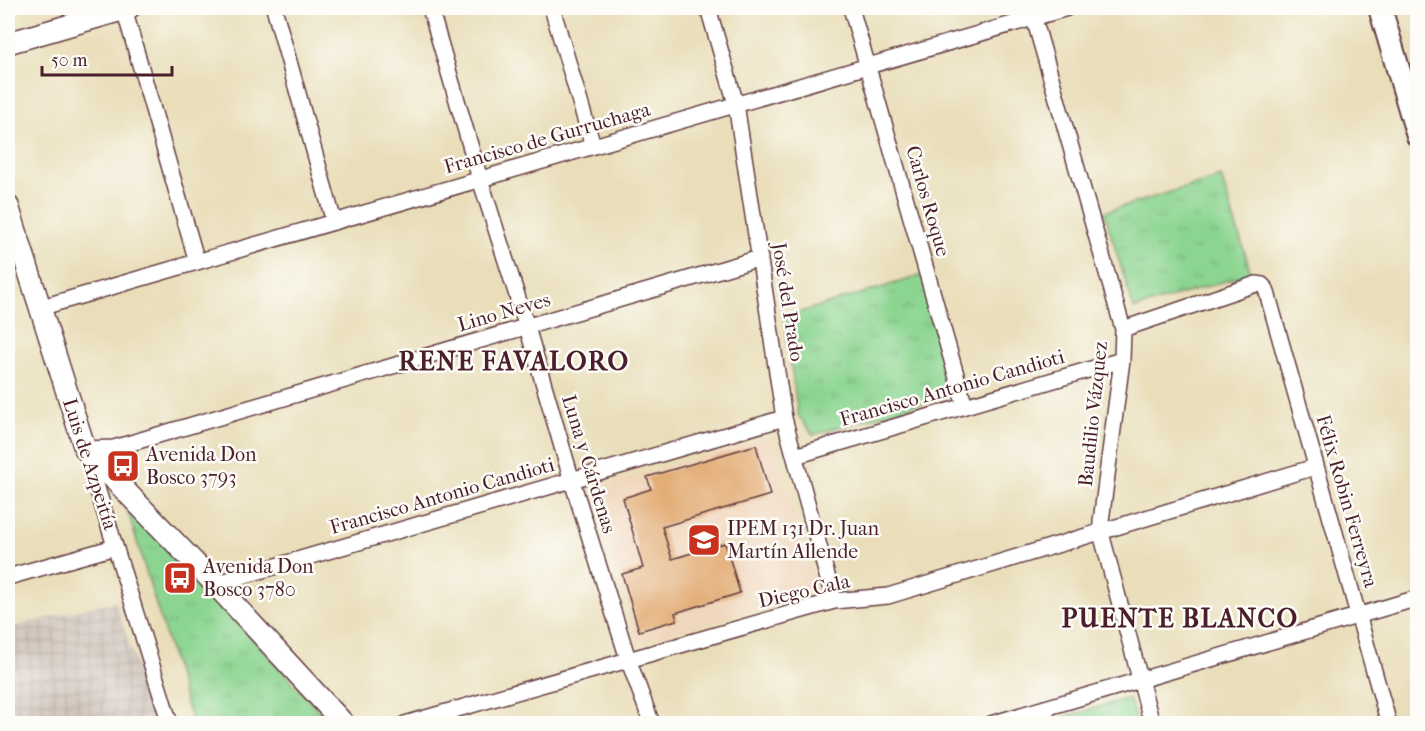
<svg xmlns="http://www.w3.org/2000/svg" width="1425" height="731" font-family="'IM FELL French Canon',serif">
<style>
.built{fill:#f0d6bc}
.industrial{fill:url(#industrial-grid)}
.park{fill:url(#park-tufts);stroke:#6b7a5e;stroke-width:1.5}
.building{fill:#e3ad77}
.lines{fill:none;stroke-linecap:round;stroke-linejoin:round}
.street-casing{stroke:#623c40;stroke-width:18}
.secondary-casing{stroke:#623c40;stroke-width:24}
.primary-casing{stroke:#623c40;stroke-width:26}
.street{stroke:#fff;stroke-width:15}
.secondary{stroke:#fff;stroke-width:21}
.primary{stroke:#fff;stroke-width:22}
.labels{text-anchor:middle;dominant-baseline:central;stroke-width:5;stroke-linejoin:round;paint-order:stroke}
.street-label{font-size:20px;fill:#4a1f2b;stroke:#fdfcf7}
.poi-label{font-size:20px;fill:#4a1f2b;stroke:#fdfcf7;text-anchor:start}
.district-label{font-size:26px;font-weight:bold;letter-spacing:1.5px;fill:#4a1f2b;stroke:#fdfcf7}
</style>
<defs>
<pattern id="industrial-grid" width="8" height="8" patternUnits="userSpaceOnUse" patternTransform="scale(1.5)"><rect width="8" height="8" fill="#cec2b9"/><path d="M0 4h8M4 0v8" fill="none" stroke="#b2a69f"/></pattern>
<pattern id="park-tufts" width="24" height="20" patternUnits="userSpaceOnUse" patternTransform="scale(1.5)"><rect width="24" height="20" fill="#8cd591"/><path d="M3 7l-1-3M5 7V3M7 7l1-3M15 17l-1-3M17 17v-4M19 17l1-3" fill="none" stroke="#7ab67d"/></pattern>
</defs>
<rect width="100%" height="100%" fill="#fdfcf7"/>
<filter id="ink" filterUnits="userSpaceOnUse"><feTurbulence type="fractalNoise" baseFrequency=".0167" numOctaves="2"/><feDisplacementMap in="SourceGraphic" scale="12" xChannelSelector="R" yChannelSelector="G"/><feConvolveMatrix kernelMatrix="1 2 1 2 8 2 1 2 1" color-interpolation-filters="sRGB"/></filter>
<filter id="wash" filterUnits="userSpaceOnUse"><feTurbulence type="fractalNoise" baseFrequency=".008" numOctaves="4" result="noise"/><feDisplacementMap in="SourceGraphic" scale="24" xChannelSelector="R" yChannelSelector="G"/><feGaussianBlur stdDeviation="1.35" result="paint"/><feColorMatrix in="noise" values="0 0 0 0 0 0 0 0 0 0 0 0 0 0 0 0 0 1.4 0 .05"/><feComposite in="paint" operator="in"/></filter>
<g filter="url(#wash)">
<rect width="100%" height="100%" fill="#e9deb9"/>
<path class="built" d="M 771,436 L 817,591 L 638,643 L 592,489 Z"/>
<path class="industrial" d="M 115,601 L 155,723 L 8,723 L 8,628 Z"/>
<path class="park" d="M 1221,177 L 1251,273 L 1134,309 L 1104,212 Z
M 923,275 L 954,385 L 947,396 L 813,435 L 798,415 L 784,317 Z
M 124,499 L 330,723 L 192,723 Z
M 1129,698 L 1137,723 L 1059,723 L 1057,719 Z"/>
<g id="blocks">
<path class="building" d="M 756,445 L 770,495 L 662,527 L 672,559 L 725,543 L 740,593 L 675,613 L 677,620 L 639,631 L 622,574 L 643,568 L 623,498 L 651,489 L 647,477 Z"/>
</g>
</g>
<g filter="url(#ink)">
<use href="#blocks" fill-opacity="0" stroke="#623c40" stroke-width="1.5"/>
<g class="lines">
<defs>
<path id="street" d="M 274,8 L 334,222
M 430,8 L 480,179 L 527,327 L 572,481 L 628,659 L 652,724
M 552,8 L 593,146
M 708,8 L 736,104 L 784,418 L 834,601
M 851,8 L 965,406
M 1031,8 L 1123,329 L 1122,360 L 1101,521 L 1101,533 L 1152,724
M 124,9 L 197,262
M 39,308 L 1067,8
M 1123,329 L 1256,284 L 1262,285 L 1266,289 L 1389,724
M 795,456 L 1122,360
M 8,577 L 115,547
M 215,584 L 784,418
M 1044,708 L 1048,724
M 170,724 L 85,449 L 114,448 L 760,258
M 405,724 L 834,601 L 888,596 L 1315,467
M 991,724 L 1418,598"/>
<path id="secondary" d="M 8,43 L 129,8
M 8,206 L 85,449 L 215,584 L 344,724"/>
<path id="primary" d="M 1380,8 L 1418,136"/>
</defs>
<use href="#street" class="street-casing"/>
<use href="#secondary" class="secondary-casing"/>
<use href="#primary" class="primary-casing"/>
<use href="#street" class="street"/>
<use href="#secondary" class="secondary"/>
<use href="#primary" class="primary"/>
</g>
</g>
<defs>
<symbol id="bus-square" viewBox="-11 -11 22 22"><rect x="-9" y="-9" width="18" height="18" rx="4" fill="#c8321e" stroke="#fdfcf7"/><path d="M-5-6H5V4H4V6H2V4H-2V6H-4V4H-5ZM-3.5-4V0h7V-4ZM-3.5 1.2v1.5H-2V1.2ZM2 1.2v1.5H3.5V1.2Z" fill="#fff"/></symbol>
<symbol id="school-square" viewBox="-11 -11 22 22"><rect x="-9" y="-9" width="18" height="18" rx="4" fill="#c8321e" stroke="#fdfcf7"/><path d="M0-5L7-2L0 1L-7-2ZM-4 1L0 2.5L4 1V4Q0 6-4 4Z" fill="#fff"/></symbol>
</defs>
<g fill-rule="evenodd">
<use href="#bus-square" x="104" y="447" width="38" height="38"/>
<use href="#school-square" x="685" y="521" width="38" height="38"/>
<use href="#bus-square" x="161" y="559" width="38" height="38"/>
</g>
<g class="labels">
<g class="street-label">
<text transform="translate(547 138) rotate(-16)">Francisco de Gurruchaga</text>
<text transform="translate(928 201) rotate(74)">Carlos Roque</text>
<text transform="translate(788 302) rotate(81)">José del Prado</text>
<text transform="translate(504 312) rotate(-16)">Lino Neves</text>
<text transform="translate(952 388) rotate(-16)">Francisco Antonio Candioti</text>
<text transform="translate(1093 414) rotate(-84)">Baudilio Vázquez</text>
<text transform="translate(90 464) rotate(72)">Luis de Azpeitía</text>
<text transform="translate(589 464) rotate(73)">Luna y Cárdenas</text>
<text transform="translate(442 496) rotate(-16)">Francisco Antonio Candioti</text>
<text transform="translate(1347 501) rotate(74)">Félix Robin Ferreyra</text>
<text transform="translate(804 591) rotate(-13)">Diego Cala</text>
</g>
<g class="poi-label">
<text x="146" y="454">Avenida Don<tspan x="146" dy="23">Bosco 3793</tspan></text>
<text x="727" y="528">IPEM 131 Dr. Juan<tspan x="727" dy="23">Martín Allende</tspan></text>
<text x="203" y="566">Avenida Don<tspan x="203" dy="23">Bosco 3780</tspan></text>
</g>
<g class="district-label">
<text x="514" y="361">RENE FAVALORO</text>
<text x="1180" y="618">PUENTE BLANCO</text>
</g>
</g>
<rect width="1425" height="731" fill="none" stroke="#fdfcf7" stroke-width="30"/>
<path d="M42 66v9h130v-9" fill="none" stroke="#4a1f2b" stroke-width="3"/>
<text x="51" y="66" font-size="18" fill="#4a1f2b" stroke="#fdfcf7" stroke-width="4.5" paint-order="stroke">50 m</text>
</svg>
